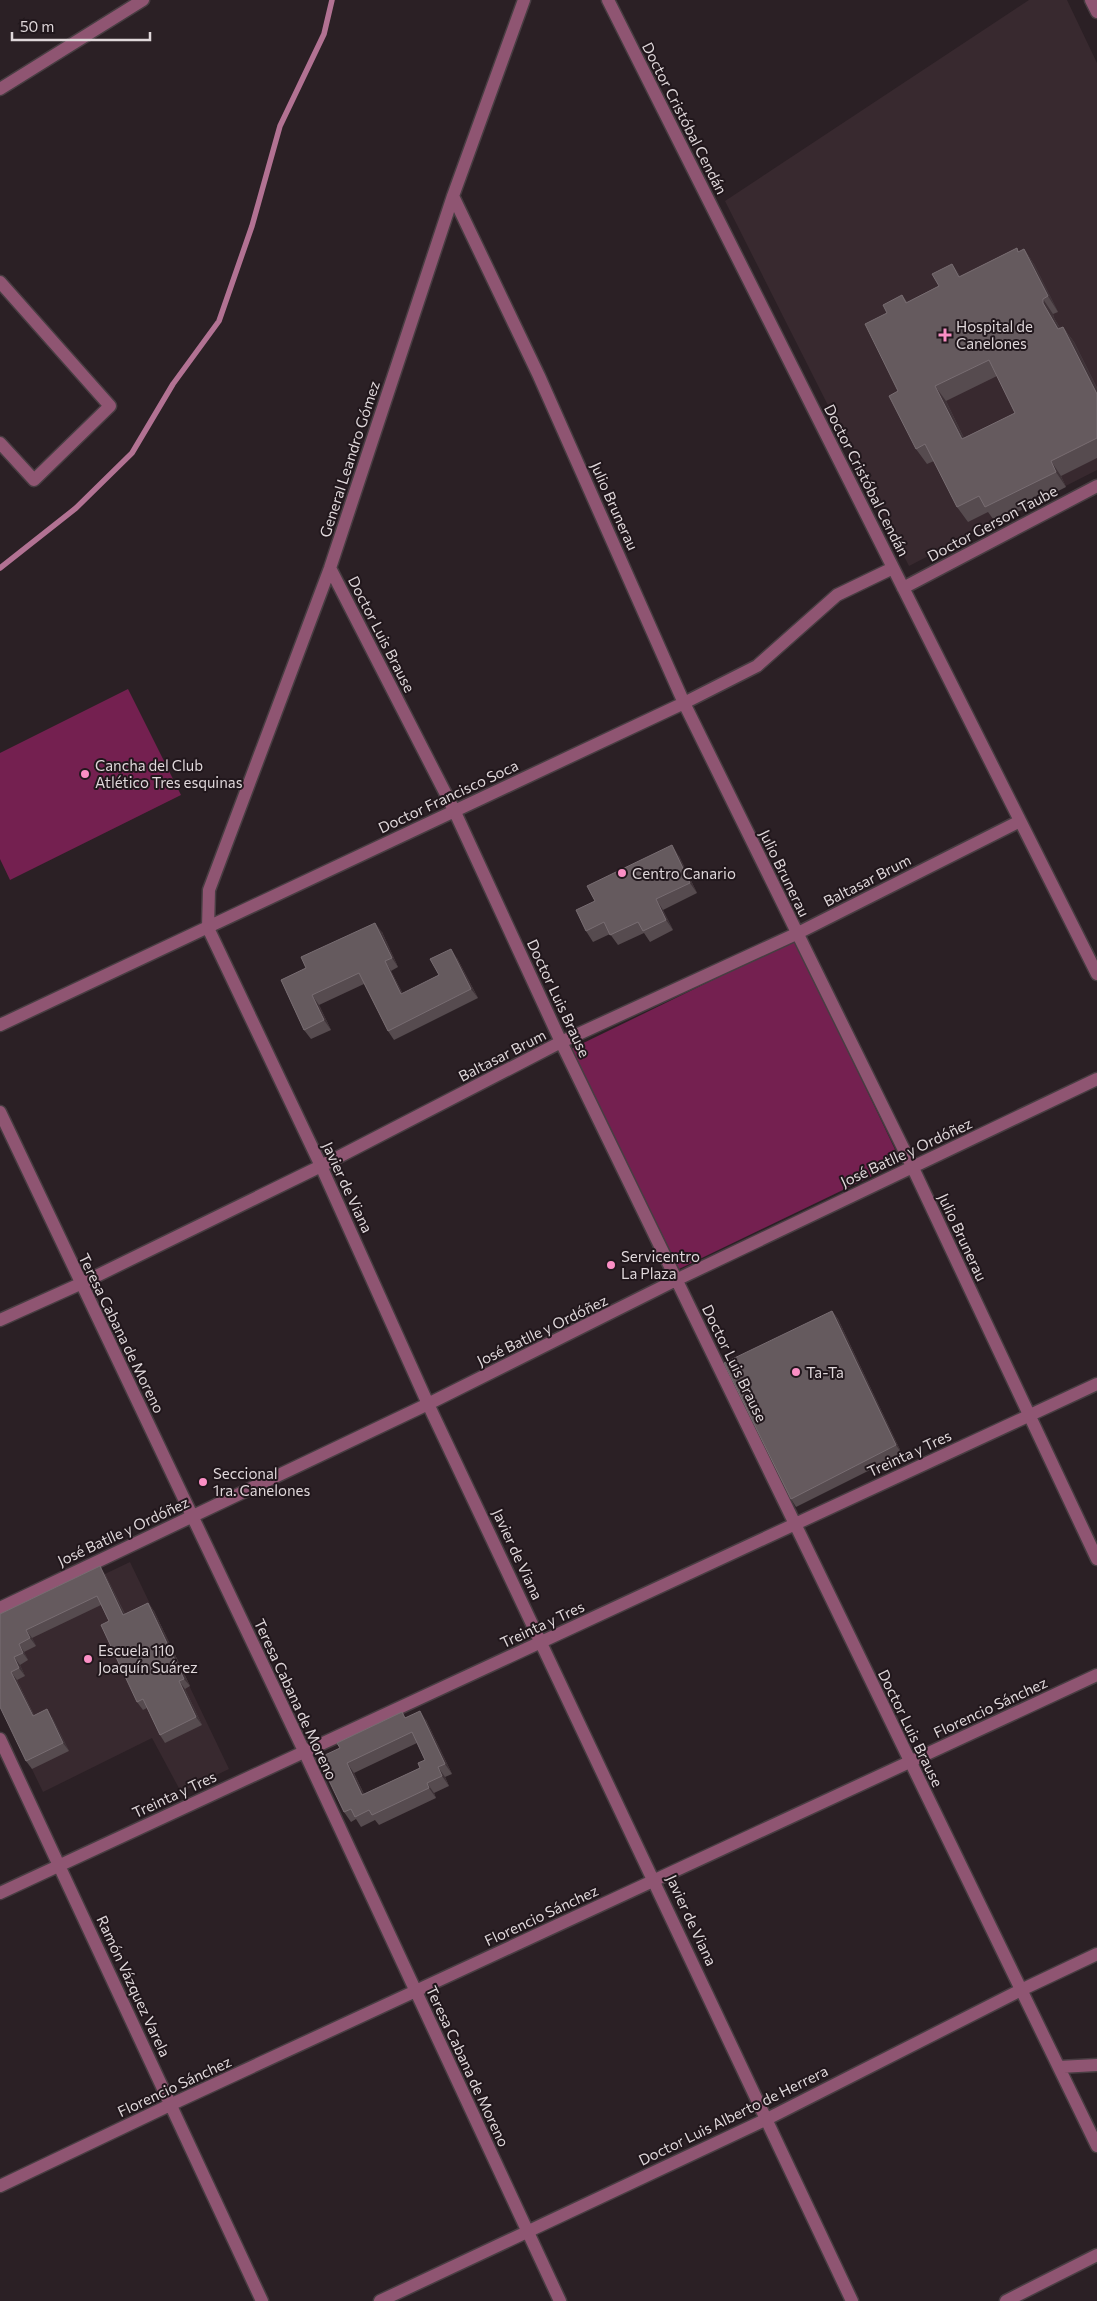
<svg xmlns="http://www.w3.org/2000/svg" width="1097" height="2301" font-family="Commissioner,sans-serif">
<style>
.built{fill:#38292f}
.green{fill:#742050}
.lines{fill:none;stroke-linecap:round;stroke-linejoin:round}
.stream{stroke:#b27293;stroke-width:5.5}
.minor-casing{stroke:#483d42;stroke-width:15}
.minor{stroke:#8f5572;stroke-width:12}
.wall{fill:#564b4f;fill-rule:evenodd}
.shaded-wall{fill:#3f3338}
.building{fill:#655a5e;stroke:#786d72;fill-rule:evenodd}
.poi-dot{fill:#fb8fc5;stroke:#21171c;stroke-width:2}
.labels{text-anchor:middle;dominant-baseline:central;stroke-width:4;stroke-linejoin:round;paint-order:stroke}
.street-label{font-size:15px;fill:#dfd7da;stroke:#21171c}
.poi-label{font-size:15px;fill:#dfd7da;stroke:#21171c;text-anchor:start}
</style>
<rect width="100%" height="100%" fill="#2b2025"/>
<path class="built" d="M 1029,0 L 1067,0 L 1097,63 L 1097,470 L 909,566 L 725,201 Z
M 130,1562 L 229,1769 L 181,1792 L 152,1738 L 43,1792 L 0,1703 L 0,1624 Z"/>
<path class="green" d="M 128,689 L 181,795 L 10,880 L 0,859 L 0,753 Z
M 795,940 L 901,1162 L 679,1269 L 571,1049 Z"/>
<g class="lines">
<path class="stream" d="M 0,568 L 76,508 L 132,453 L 173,384 L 219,321 L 252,226 L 280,126 L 324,34 L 332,0"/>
<defs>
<path id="minor" d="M 524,0 L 453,196 L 330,568 L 209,890 L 208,928 L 321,1166 L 428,1404 L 852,2301
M 608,0 L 1097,974
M 1091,0 L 1097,12
M 0,89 L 143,0
M 453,196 L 539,376 L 684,703 L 912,1166 L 1097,1559
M 0,282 L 110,406 L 34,480 L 0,443
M 330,568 L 454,810 L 561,1042 L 1097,2146
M 903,588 L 1097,486
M 0,1025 L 684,703 L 757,666 L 837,595 L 893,568
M 0,1112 L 304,1751 L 560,2301
M 0,1320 L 80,1284 L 321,1166 L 561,1042 L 796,934 L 1020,821
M 0,1608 L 428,1404 L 676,1280 L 1097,1079
M 0,1739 L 262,2301
M 0,1893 L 1097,1384
M 1059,2067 L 1097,2065
M 0,2186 L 172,2104 L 1097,1675
M 380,2301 L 767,2119 L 1021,1990 L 1097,1954
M 1006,2301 L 1097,2255"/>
</defs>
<use href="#minor" class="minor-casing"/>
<use href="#minor" class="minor"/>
</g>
<path class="wall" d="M 1017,248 L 1019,252 L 1024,249 L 1034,264 L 1058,312 L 1053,314 L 1054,318 L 1060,328 L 1063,327 L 1074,342 L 1097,388 L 1097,458 L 1061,476 L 1066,487 L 996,523 L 988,512 L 968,522 L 957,507 L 934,461 L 927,464 L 916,449 L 898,391 L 887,313 L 902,295 L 907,302 L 939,286 L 952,264 L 960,276 ZM 997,376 L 1015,413 L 964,438 L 946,401 Z
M 679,856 L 697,893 L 663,910 L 673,930 L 650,942 L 644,933 L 618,945 L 610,934 L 593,942 L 586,931 L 595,901 Z
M 382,932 L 398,967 L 391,971 L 403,994 L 439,975 L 457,958 L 478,998 L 394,1040 L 388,1031 L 364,984 L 319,1005 L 331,1030 L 311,1039 L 304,1030 L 281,980 Z
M 832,1311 L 838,1319 L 902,1454 L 796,1507 L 791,1499 Z
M 105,1574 L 125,1614 L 148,1603 L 154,1611 L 190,1686 L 185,1689 L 202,1725 L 165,1743 L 160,1735 L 147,1708 L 143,1710 L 137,1702 L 109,1621 L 101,1605 L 32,1638 L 36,1646 L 24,1652 L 28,1660 L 20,1665 L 25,1676 L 17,1680 L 34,1715 L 52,1717 L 69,1751 L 32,1769 L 26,1761 L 0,1614 Z
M 406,1717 L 426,1720 L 452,1774 L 445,1777 L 449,1786 L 434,1793 L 436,1798 L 379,1825 L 375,1820 L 361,1827 L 356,1819 L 351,1822 L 344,1812 L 329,1763 ZM 417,1743 L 425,1760 L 420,1768 L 364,1794 L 354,1773 Z"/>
<path class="shaded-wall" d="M 1024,249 L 1034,264 L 1058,312 L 1048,296 Z
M 952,264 L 963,279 L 959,277 Z
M 1043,299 L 1053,314 L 1054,318 L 1069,344 L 1058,329 L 1043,303 Z
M 1063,327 L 1074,342 L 1097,388 L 1097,394 Z
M 935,386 L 946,401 L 972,455 L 962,439 Z
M 1051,461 L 1061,476 L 1066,487 L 1056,472 Z
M 672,845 L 679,856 L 697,893 L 690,883 Z
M 656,899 L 663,910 L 673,930 L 666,920 Z
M 375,923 L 382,932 L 398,967 L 392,958 Z
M 451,949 L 457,958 L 478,998 L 471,989 Z
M 385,961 L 391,971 L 408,1004 L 401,994 Z
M 312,995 L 319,1005 L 331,1030 L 324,1020 Z
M 832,1311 L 838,1319 L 902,1454 L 896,1445 Z
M 100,1566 L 105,1574 L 129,1623 L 123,1615 Z
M 148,1603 L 154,1611 L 190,1686 L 184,1679 Z
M 26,1630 L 32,1638 L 36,1646 L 30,1638 Z
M 19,1644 L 24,1652 L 28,1660 L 23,1653 Z
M 14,1657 L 20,1665 L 25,1676 L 19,1668 Z
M 11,1672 L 17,1680 L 38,1724 L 33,1716 Z
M 179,1681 L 185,1689 L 202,1725 L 196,1717 Z
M 47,1709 L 52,1717 L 69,1751 L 63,1743 Z
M 420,1711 L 426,1720 L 452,1774 L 445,1764 Z
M 347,1763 L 354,1773 L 369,1805 L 362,1795 Z
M 438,1767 L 445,1777 L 449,1786 L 442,1776 Z
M 427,1783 L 434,1793 L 436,1798 L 429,1788 Z"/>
<path class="building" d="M 1017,248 L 1018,252 L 1024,249 L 1048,296 L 1043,299 L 1043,303 L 1058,329 L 1063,327 L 1097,394 L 1097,438 L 1051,461 L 1056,472 L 985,507 L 979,496 L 957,507 L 925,444 L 916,449 L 889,396 L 898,391 L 865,324 L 887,313 L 883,305 L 902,295 L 906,303 L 939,286 L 932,274 L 952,264 L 959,277 ZM 989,360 L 1015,413 L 962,439 L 935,386 Z
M 672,845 L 690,883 L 656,899 L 666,920 L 643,931 L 638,922 L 610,935 L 604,922 L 586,931 L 576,910 L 595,901 L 587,886 Z
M 375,923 L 392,958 L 385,961 L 401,994 L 439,975 L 430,959 L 451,949 L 471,989 L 388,1031 L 359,973 L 312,995 L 324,1020 L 304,1030 L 281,980 L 306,968 L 301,957 Z
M 832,1311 L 896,1445 L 791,1499 L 724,1363 Z
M 100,1566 L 123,1615 L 148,1603 L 184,1679 L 179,1681 L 196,1717 L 160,1735 L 143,1699 L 137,1702 L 101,1625 L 109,1621 L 97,1596 L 26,1630 L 30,1638 L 19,1644 L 23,1653 L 14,1657 L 19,1668 L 11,1672 L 33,1716 L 47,1709 L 63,1743 L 26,1761 L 0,1707 L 0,1614 Z
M 420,1711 L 445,1764 L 438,1767 L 442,1776 L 427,1783 L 429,1788 L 372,1815 L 369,1810 L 355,1817 L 351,1809 L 344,1812 L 322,1766 L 329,1763 L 325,1755 L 340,1748 L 337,1743 L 402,1712 L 405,1718 ZM 412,1732 L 425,1760 L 418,1763 L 420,1768 L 362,1795 L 347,1763 Z"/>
<g class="poi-dot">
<path d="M942.5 327.5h5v5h5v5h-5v5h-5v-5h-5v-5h5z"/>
<circle cx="85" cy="774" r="5"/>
<circle cx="622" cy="873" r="5"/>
<circle cx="611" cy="1265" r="5"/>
<circle cx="796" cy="1372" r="5"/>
<circle cx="203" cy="1482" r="5"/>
<circle cx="88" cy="1659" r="5"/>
</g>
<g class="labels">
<g class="street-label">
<text transform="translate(685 118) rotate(63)">Doctor Cristóbal Cendán</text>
<text transform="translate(349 459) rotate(-72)">General Leandro Gómez</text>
<text transform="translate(867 480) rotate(63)">Doctor Cristóbal Cendán</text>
<text transform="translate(615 506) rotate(66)">Julio Brunerau</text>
<text transform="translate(992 523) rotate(-28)">Doctor Gerson Taube</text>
<text transform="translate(382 634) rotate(63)">Doctor Luis Brause</text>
<text transform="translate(448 796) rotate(-25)">Doctor Francisco Soca</text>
<text transform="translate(785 873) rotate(64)">Julio Brunerau</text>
<text transform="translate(867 880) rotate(-27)">Baltasar Brum</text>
<text transform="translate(559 998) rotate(65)">Doctor Luis Brause</text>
<text transform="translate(502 1055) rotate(-27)">Baltasar Brum</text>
<text transform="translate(906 1152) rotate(-25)">José Batlle y Ordóñez</text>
<text transform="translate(348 1187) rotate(65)">Javier de Viana</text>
<text transform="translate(963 1237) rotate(65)">Julio Brunerau</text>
<text transform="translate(542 1330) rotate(-26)">José Batlle y Ordóñez</text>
<text transform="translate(122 1333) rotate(64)">Teresa Cabana de Moreno</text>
<text transform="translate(735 1363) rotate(64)">Doctor Luis Brause</text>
<text transform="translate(909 1453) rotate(-25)">Treinta y Tres</text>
<text transform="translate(123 1531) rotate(-25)">José Batlle y Ordóñez</text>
<text transform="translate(518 1554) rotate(65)">Javier de Viana</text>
<text transform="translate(542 1624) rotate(-25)">Treinta y Tres</text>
<text transform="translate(296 1699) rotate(65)">Teresa Cabana de Moreno</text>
<text transform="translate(990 1707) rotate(-25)">Florencio Sánchez</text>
<text transform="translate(911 1728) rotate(64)">Doctor Luis Brause</text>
<text transform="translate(174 1794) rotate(-25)">Treinta y Tres</text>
<text transform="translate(541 1915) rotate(-25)">Florencio Sánchez</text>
<text transform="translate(692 1920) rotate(65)">Javier de Viana</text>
<text transform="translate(134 1986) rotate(65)">Ramón Vázquez Varela</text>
<text transform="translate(468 2066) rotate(65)">Teresa Cabana de Moreno</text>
<text transform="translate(174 2086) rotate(-25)">Florencio Sánchez</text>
<text transform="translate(733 2115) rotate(-26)">Doctor Luis Alberto de Herrera</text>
</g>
<g class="poi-label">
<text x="956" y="326">Hospital de<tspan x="956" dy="17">Canelones</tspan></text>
<text x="95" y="765">Cancha del Club<tspan x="95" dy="17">Atlético Tres esquinas</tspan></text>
<text x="632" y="873">Centro Canario</text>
<text x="621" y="1256">Servicentro<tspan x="621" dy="17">La Plaza</tspan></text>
<text x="806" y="1372">Ta-Ta</text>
<text x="213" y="1473">Seccional<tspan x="213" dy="17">1ra. Canelones</tspan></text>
<text x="98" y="1650">Escuela 110<tspan x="98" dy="17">Joaquín Suárez</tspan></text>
</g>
</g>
<path d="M12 32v8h138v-8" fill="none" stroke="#dfd7da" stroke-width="2.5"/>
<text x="20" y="32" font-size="15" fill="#dfd7da" stroke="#21171c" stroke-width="4" paint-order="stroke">50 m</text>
</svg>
